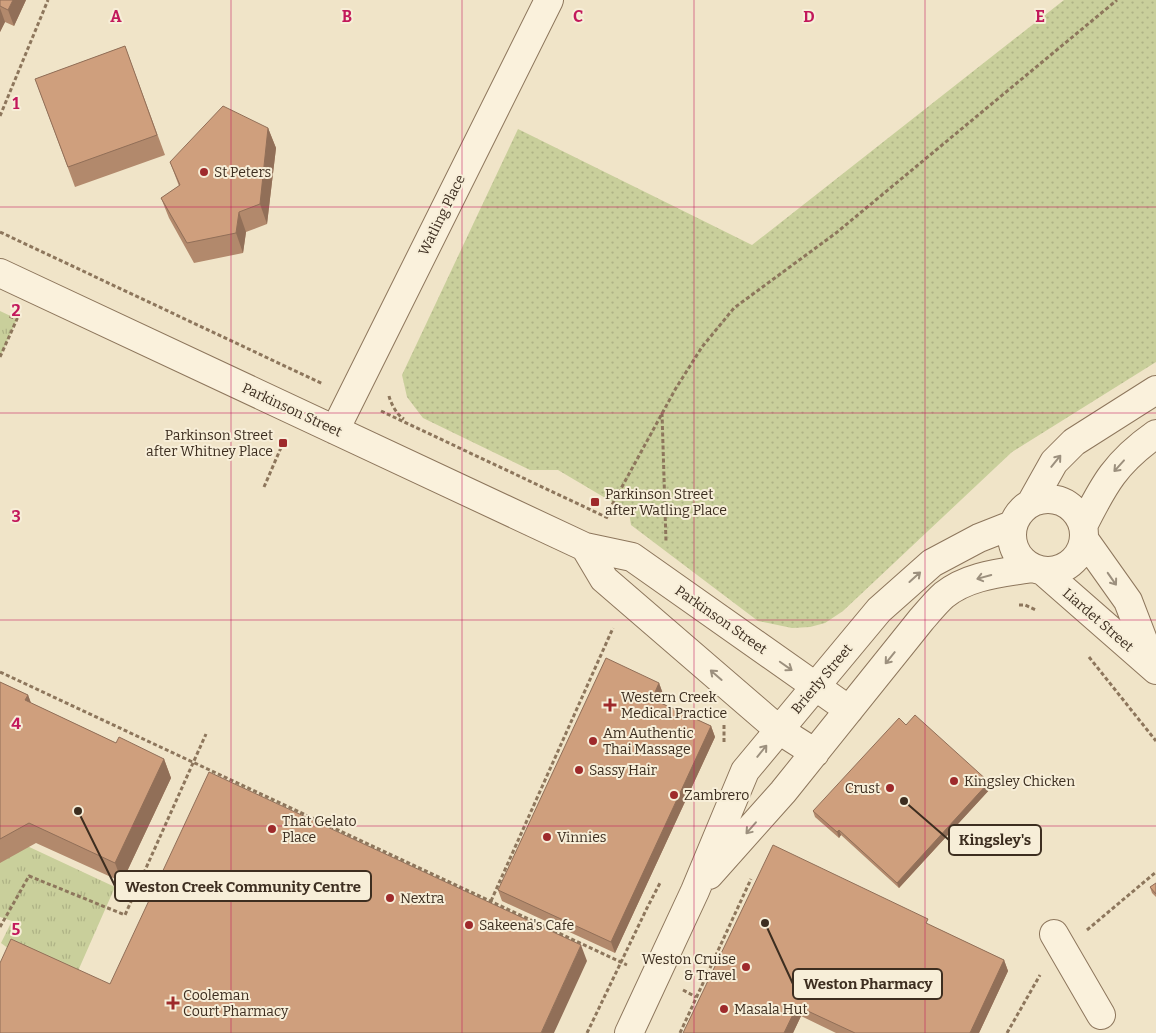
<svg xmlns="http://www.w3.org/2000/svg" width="1156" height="1033" font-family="Bitter,serif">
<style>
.grass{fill:url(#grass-tufts)}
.park{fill:url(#park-dots)}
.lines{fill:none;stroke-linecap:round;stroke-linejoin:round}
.minor-casing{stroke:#8d765c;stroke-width:30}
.path{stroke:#8d765c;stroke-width:3;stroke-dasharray:4 2.5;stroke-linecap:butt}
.minor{stroke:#faf1dc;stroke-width:28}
.wall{fill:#b2896c}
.shaded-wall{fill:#916f58}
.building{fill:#cf9f7d;stroke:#916f58}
.oneway{stroke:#9c907e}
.grid{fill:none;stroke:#c2185b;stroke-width:1;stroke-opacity:0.55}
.poi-dot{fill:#9e2a2b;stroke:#f7eed8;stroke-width:2}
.labels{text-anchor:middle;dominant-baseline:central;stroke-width:4;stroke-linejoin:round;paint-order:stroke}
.poi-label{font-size:14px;fill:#3d2e20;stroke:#f7eed8;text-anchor:start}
.street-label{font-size:14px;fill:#3d2e20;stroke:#f7eed8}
.grid-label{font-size:16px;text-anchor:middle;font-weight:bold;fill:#c2185b;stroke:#f7eed8;stroke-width:4;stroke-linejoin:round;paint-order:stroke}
.leader{fill:none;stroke:#3d2e20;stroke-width:2}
.callout-dot{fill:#3d2e20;stroke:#f7eed8;stroke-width:2}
.callout{fill:#f7eed8;stroke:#3d2e20;stroke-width:2}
.callout-label{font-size:15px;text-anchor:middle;font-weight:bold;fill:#3d2e20}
</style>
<defs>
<pattern id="grass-tufts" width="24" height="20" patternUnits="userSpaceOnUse" patternTransform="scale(1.25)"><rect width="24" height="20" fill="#c9cf9b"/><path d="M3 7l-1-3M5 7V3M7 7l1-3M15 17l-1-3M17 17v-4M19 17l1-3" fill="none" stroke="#aeb285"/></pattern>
<pattern id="park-dots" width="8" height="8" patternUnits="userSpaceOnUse" patternTransform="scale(1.25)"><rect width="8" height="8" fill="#c9cf9b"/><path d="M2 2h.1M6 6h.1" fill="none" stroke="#aeb285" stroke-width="1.8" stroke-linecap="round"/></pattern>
</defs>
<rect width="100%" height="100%" fill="#f0e4c8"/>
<path class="grass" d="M 0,311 L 17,319 L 0,357 Z
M 25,845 L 115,887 L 74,980 L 17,955 L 1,943 L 12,921 L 0,917 L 0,861 Z"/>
<path class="park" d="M 1064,0 L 1156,0 L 1156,362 L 1012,452 L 843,611 L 825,623 L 810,627 L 792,628 L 758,621 L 631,525 L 629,512 L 558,470 L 530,470 L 423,418 L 407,397 L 402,375 L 518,129 L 752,245 Z"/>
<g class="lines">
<defs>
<path id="minor" d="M 0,273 L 585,547 L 632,557 L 849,710
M 335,430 L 549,0
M1012 535a36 36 0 1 1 72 0a36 36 0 1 1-72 0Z
M 1031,503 L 1054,462 L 1074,442 L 1156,390
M 1083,526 C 1104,484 1116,462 1156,434
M 1084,539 L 1128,601 L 1153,666
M 585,547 L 604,579 L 779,730 L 815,753
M 1044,572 L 1156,670
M 709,875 L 783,792 L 921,620 C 928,612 936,602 944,595 C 969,575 1002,573 1032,568
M 1054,934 L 1101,1015
M 629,1033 L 695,891 L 745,771 L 879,610 L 932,563 L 979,538 L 1012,525"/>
</defs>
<use href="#minor" class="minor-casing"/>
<path class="path" d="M 0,116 L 48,0
M 0,232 L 323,384
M 0,357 L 17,319 L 9,316
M 389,396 C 391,404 397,415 404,419
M 381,411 L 608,518
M 662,413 L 666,542
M 264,487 L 283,443 L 284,443
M 606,516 L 676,388 L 702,347 L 734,308 L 836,233 L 1117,0
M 1019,605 L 1025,605 L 1036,610
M 1089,657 L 1156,741
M 0,672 L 627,965
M 724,725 L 724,744
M 491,901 L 613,628
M 0,927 L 29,876 L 125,915 L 206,734
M 1087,930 L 1156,872
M 683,990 L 696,997
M 587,1033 L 647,908 L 660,883
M 680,1033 L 751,879
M 1007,1033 L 1040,975"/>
<use href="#minor" class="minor"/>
</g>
<path class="wall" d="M 0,0 L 26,0 L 14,26 L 5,22 L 0,32 Z
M 125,46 L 165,155 L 75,187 L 35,79 Z
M 268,128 L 276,148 L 267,224 L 246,232 L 243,253 L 194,263 L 169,218 L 161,198 L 179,186 L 170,162 Z
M 0,682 L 28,695 L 31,703 L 116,743 L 164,759 L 171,778 L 122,882 L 36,843 L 0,863 Z
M 659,683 L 663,694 L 659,702 L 711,726 L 715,737 L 615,953 L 502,901 L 498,890 Z
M 906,725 L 991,788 L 899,888 L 841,835 L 839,838 L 815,817 L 813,811 Z
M 1156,883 L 1156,897 L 1152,893 L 1150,887 Z
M 930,925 L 1004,960 L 1008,971 L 979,1033 L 836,1033 L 801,1016 L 793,1033 L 683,1033 Z"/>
<path class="shaded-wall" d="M 13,0 L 26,0 L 14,26 L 8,10 Z
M 0,8 L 5,22 L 0,32 Z
M 268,128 L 276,148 L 267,224 L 260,204 Z
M 239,212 L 246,232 L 243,253 L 236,233 Z
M 659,683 L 663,694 L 656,710 L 652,699 Z
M 28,695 L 35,714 L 25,700 Z
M 711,726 L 715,737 L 615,953 L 611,942 Z
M 164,759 L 171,778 L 122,882 L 115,863 Z
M 989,782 L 991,788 L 899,888 L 897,883 Z
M 839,830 L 841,835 L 839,838 L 837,832 Z
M 581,945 L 587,961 L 554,1033 L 541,1033 Z
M 1004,960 L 1008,971 L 979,1033 L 970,1033 Z
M 797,1006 L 801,1016 L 793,1033 L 784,1033 Z"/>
<path class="building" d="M 0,0 L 13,0 L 8,10 L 0,6 Z
M 125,46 L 157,135 L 68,167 L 35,79 Z
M 223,106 L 268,128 L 260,204 L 239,212 L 236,233 L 187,243 L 161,198 L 180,185 L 170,162 Z
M 606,658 L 659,683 L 652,699 L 711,726 L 611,942 L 498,890 Z
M 0,682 L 28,695 L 25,700 L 116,743 L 119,737 L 164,759 L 115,863 L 29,823 L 0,839 Z
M 915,715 L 989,782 L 897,883 L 839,830 L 837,832 L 813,811 L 899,718 L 906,725 Z
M 209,772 L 581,945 L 541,1033 L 0,1033 L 0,963 L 11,939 L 110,984 Z
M 773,845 L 928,919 L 926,923 L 1004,960 L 970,1033 L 855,1033 L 797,1006 L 784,1033 L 683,1033 Z
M 1156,883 L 1156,894 L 1150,887 Z"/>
<defs><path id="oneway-shaft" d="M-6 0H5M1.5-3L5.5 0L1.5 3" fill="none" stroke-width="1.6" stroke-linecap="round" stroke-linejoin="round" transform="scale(1.25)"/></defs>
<g class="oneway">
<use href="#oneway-shaft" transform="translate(1056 461) rotate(-51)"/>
<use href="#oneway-shaft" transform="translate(1119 466) rotate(132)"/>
<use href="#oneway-shaft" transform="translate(915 577) rotate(-42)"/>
<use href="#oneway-shaft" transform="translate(984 577) rotate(165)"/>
<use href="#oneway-shaft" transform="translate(1112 579) rotate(55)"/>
<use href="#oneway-shaft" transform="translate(890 658) rotate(129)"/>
<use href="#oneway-shaft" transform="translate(786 666) rotate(35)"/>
<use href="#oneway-shaft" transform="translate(716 675) rotate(-139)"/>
<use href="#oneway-shaft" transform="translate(762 751) rotate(-51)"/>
<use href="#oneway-shaft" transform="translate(751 828) rotate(131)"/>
</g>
<path class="grid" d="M 231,0 L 231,1033M 462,0 L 462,1033M 694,0 L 694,1033M 925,0 L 925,1033M 0,207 L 1156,207M 0,413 L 1156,413M 0,620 L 1156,620M 0,826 L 1156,826"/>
<g class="poi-dot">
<circle cx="204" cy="172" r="5"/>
<rect x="278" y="438" width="10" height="10" rx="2.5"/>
<rect x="590" y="497" width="10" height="10" rx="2.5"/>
<path d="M607.5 697.5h5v5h5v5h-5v5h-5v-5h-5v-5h5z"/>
<circle cx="593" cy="741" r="5"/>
<circle cx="579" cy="770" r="5"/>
<circle cx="954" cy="781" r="5"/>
<circle cx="890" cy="788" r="5"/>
<circle cx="674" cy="795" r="5"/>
<circle cx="272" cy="829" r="5"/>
<circle cx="547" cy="837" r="5"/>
<circle cx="390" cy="898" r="5"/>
<circle cx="469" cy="925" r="5"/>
<circle cx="746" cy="967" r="5"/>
<path d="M170.5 995.5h5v5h5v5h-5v5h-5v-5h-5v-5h5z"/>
<circle cx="724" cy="1009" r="5"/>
</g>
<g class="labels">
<g class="poi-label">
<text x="214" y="172">St Peters</text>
<text x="273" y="435" text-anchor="end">Parkinson Street<tspan x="273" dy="16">after Whitney Place</tspan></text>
<text x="605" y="494">Parkinson Street<tspan x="605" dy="16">after Watling Place</tspan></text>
<text x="621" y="697">Western Creek<tspan x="621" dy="16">Medical Practice</tspan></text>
<text x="603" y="733">Am Authentic<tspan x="603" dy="16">Thai Massage</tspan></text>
<text x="589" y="770">Sassy Hair</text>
<text x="964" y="781">Kingsley Chicken</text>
<text x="880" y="788" text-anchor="end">Crust</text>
<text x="684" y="795">Zambrero</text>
<text x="282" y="821">That Gelato<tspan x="282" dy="16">Place</tspan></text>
<text x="557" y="837">Vinnies</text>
<text x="400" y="898">Nextra</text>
<text x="479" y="925">Sakeena's Cafe</text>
<text x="736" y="959" text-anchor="end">Weston Cruise<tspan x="736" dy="16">&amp; Travel</tspan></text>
<text x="183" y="995">Cooleman<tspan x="183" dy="16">Court Pharmacy</tspan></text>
<text x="734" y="1009">Masala Hut</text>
</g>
<g class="street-label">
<text transform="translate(442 215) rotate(-64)">Watling Place</text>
<text transform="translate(292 410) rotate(25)">Parkinson Street</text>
<text transform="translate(721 620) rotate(35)">Parkinson Street</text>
<text transform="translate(1098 620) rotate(41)">Liardet Street</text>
<text transform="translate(822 679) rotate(-50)">Brierly Street</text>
</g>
</g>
<g class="grid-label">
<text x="116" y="22">A</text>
<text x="347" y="22">B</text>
<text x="578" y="22">C</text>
<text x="809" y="22">D</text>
<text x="1040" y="22">E</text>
<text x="16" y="109">1</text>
<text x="16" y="316">2</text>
<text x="16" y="522">3</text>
<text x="16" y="729">4</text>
<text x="16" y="935">5</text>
</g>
<path class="leader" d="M904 801L949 840M78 811L115 886M765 923L793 984"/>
<g class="callout-dot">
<circle cx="904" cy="801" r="5"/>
<circle cx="78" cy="811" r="5"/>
<circle cx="765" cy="923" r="5"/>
</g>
<g class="callout">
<rect x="949" y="825" width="92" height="30" rx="5"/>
<rect x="115" y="871" width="256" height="30" rx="5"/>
<rect x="793" y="969" width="149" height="30" rx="5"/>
</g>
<g class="callout-label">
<text x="995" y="845">Kingsley's</text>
<text x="243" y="892">Weston Creek Community Centre</text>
<text x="868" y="989">Weston Pharmacy</text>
</g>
</svg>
